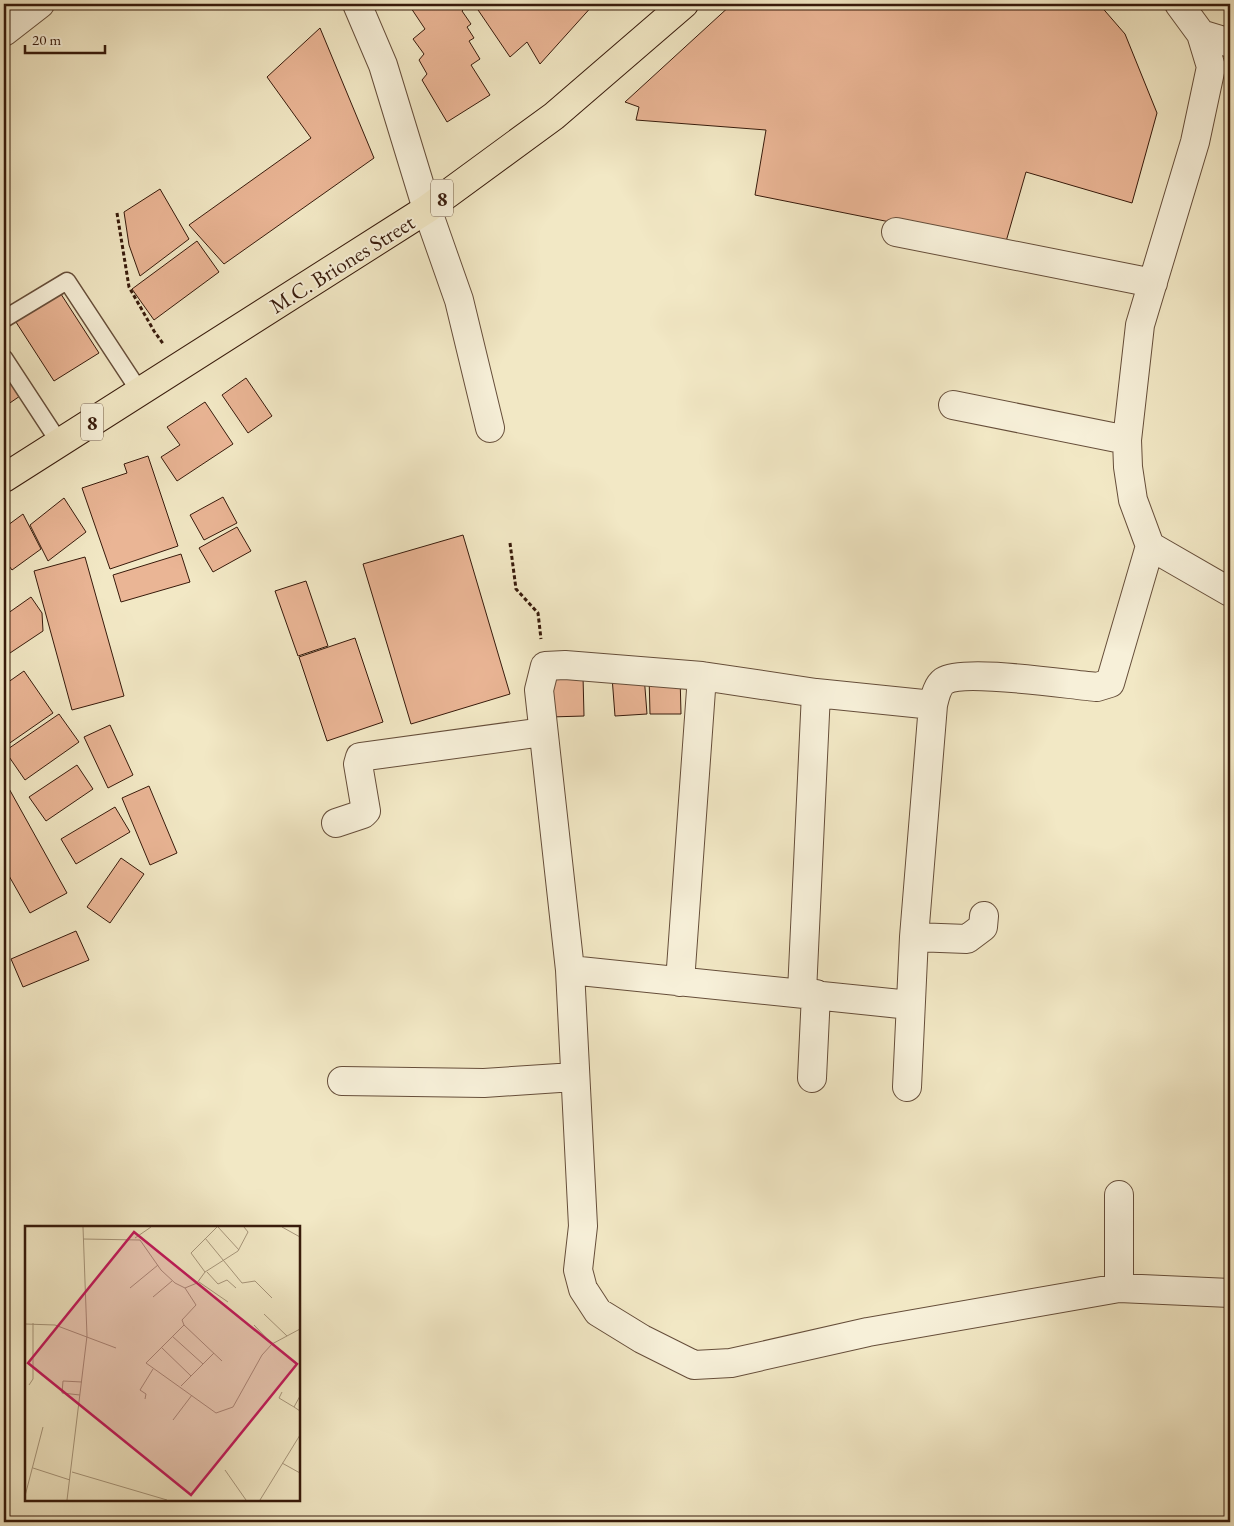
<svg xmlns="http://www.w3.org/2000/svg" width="1234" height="1526" font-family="'EB Garamond',serif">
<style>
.building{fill:#eab595;stroke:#371a0b}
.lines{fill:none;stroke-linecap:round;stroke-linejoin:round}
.service-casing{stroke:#664e3a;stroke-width:19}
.minor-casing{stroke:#664e3a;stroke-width:30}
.tertiary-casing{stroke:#664e3a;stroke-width:30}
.primary-casing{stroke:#371a0b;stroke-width:30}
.path{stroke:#371a0b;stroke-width:3;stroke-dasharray:4 2.5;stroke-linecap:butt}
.service{stroke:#f7f0d9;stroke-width:16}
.minor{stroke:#f7f0d9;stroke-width:28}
.tertiary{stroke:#f7f0d9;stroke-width:28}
.primary{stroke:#f2e8c5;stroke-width:28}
.labels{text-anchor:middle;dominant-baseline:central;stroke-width:4;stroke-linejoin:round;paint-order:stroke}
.shield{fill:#f7f0d9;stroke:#715a49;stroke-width:1}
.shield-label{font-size:21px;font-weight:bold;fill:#371a0b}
.street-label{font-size:22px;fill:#371a0b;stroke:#f7f0d9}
.inset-road{fill:none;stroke:#a7967b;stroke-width:1}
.view{fill:#c2185b;fill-opacity:0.15;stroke:#c2185b;stroke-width:2.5}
.inset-edge{fill:none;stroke:#371a0b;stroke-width:2.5}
</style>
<rect width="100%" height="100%" fill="#f2e8c5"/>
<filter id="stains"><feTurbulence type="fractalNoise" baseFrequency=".004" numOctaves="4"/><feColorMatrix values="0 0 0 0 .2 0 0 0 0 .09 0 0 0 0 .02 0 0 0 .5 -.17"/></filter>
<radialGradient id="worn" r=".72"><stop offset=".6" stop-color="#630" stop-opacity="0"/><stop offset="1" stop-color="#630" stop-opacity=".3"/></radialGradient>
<path class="building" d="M 461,4 L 464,9 L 462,11 L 471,24 L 467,27 L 474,38 L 469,41 L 480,59 L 471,65 L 490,95 L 447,122 L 422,80 L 427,74 L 419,60 L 424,54 L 413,39 L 425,29 L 409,5 Z
M 474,4 L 594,4 L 540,64 L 527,42 L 510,57 Z
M 732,4 L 1099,4 L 1125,34 L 1157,113 L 1132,203 L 1026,172 L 1005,245 L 755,195 L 766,130 L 636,120 L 639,107 L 625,102 Z
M 320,28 L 374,158 L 224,264 L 189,225 L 311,138 L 267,77 Z
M 160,189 L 189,239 L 140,276 L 129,245 L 124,212 Z
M 197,241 L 219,272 L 154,320 L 132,289 Z
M 59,291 L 99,353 L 54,381 L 14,319 Z
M 4,371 L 20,396 L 4,407 Z
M 246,378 L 272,416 L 248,433 L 222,395 Z
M 205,402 L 233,444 L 177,481 L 161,457 L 180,445 L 167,427 Z
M 148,456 L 178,546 L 110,569 L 82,488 L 127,473 L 124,464 Z
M 223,497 L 237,523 L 204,540 L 190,515 Z
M 64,498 L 86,532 L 48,561 L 30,525 Z
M 23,514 L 41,549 L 12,570 L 4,559 L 4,528 Z
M 237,527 L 251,551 L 213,572 L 199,548 Z
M 463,535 L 510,694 L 411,724 L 363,564 Z
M 181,554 L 190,582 L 121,602 L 113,575 Z
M 85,557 L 124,696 L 72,710 L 34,571 Z
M 306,581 L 328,646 L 298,656 L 275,591 Z
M 31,597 L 42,613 L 43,631 L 4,657 L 4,616 Z
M 355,638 L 383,722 L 327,741 L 299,657 Z
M 24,671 L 53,713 L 4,747 L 4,685 Z
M 644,675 L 647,714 L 615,716 L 612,677 Z
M 649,675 L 680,675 L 681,714 L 650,714 Z
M 550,676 L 583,676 L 584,716 L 550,717 Z
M 59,714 L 79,742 L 25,780 L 5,751 Z
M 110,725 L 133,775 L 108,788 L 84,737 Z
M 77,765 L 93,789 L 46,821 L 29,797 Z
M 7,785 L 67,893 L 30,913 L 4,867 L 4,787 Z
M 149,786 L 177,853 L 150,865 L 122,798 Z
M 115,807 L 130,832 L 76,864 L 61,839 Z
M 121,858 L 144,874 L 110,923 L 87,907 Z
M 76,931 L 89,960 L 23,987 L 11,959 Z"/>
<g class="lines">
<defs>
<path id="service" d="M 4,319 L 67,281 L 140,392
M 4,358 L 59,442"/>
<path id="minor" d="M 4,32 L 40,4
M 1201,34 L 1230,43
M 427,209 L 459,300 L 490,428
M 896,232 L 1153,283
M 953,405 L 1127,440
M 1150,546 L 1230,592
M 933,705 L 816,693 L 702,676 L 565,665 L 545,666 L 539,690 L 570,970 L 583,1226 L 578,1270 L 583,1289 L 598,1312 L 642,1339 L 694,1365 L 731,1363 L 868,1332 L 1119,1288 L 1230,1293
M 336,823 L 363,814 L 366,811 L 358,764 L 360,757 L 543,732
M 914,937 L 967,939 L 983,927 L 984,916
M 570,970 L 910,1005
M 680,982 L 702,676
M 802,992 L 816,693
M 812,1078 L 816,994
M 342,1081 L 484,1083 L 574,1077
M 907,1087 L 914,937 L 933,705 C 935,697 937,686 944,681 C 964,668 1070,685 1097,687 L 1110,683 L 1150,546 L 1133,500 L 1128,467 L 1127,440 L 1140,325 L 1195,142 L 1211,67 L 1201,34 L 1179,4
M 1119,1195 L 1119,1288"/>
<path id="tertiary" d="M 357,4 L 383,65 L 427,209"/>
<path id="primary" d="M 4,478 L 427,209 L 554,116 L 684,4"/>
</defs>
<use href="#service" class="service-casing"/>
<use href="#minor" class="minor-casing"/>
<use href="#tertiary" class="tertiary-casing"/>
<use href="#primary" class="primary-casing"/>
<path class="path" d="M 117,213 L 129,287 L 154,331 L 164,345
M 510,543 L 516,589 L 538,613 L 541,639"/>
<use href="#service" class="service"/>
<use href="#minor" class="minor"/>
<use href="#tertiary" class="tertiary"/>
<use href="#primary" class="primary"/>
</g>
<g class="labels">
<g class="shield">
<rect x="431" y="179.5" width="22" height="37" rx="4"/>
<rect x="81" y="403.5" width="22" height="37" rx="4"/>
</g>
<g class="shield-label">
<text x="442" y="198">8</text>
<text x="92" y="422">8</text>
</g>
<g class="street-label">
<text transform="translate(342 264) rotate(-32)">M.C. Briones Street</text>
</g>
</g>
<g transform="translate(25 1226)">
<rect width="275" height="275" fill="#f2e8c5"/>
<path class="inset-road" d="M 193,1 L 214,24M 257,1 L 275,11M 110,12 L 126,1M 180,12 L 217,57 L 230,55 L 247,72M 58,13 L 115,14 L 136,44 L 150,57 L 160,62 L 171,79 L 157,94 L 159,99 L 121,137 L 191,187 L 208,181 L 237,129 L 247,118 L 275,103M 180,46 L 166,27 L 192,1M 182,46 L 193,58 L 202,54 L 211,62M 174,56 L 203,76M 105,62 L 133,39M 160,62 L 172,57 L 180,46 L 213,25 L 223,6 L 219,1M 128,71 L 147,55M 239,88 L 262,110M 0,98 L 30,99 L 91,122M 159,99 L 197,135M 229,99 L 247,118M 147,110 L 178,138M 136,121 L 166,150M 4,159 L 8,153 L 8,97M 156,160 L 189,127M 257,166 L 254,172 L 269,181M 55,169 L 37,167 L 38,155 L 57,156M 275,170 L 269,181 L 275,185M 120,173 L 121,168 L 115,164 L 128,143M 148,194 L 167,169M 257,237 L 275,247M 8,242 L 45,254M 200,244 L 221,274M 47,246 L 142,274M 0,270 L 18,201M 42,274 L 62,110 L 58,1M 235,274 L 275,209"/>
<path class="view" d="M 109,6 L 272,138 L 166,269 L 3,137 Z"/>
<rect width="275" height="275" class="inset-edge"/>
</g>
<rect width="1234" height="1526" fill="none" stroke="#f2e8c5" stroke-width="20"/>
<rect x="5" y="5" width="1224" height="1516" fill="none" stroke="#371a0b" stroke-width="2.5"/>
<rect x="10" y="10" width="1214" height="1506" fill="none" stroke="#371a0b"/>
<path d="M25 45v8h80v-8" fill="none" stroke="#371a0b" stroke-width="2.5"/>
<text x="32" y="45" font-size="15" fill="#371a0b" stroke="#f7f0d9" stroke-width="4" paint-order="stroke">20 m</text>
<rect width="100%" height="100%" filter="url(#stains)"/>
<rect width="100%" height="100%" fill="url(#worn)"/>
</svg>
